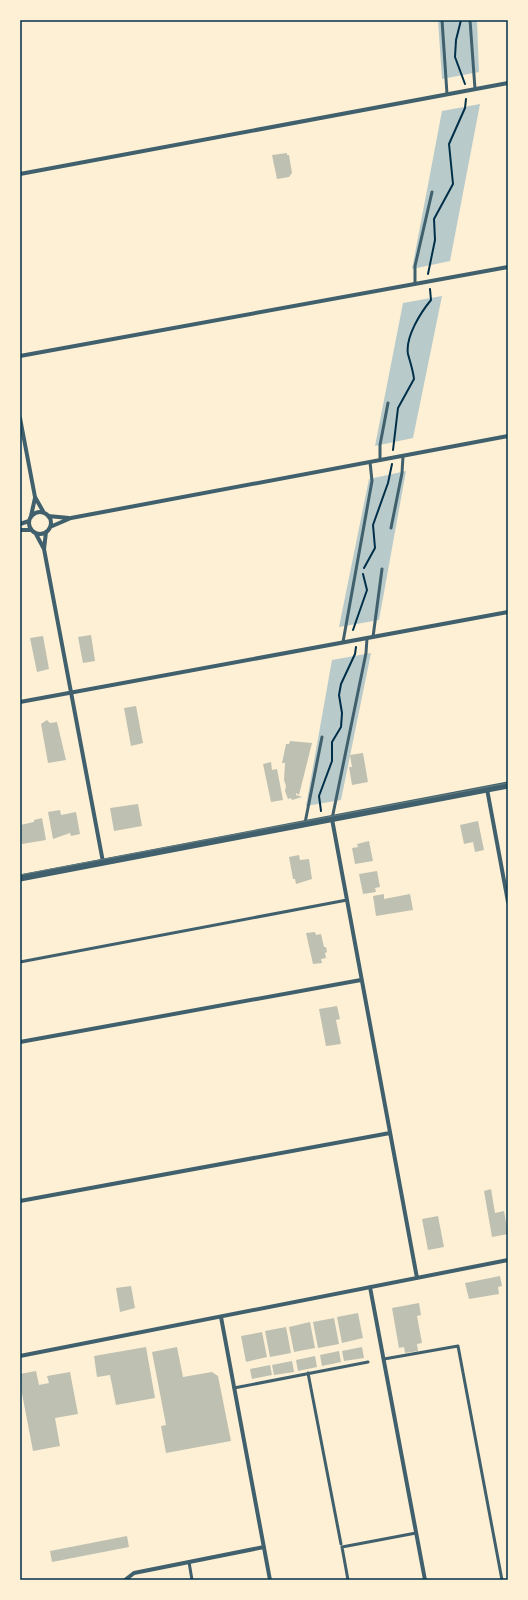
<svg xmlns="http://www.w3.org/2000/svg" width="528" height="1600" font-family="'Times New Roman',serif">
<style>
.green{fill:#b9caca}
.building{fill:#bec0b2}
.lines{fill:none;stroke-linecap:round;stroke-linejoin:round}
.path{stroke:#003049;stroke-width:2}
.service{stroke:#3f606c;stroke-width:3}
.minor{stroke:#3f606c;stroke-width:4}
.tertiary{stroke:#3f606c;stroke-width:7}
.tram{stroke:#657d81;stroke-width:1}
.neatline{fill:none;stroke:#003049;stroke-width:1.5}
</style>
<rect width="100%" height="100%" fill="#fdf0d5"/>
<path class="green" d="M 438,20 L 477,20 L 479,72 L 442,79 Z
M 480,104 L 450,261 L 412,269 L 442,111 Z
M 442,296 L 413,438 L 375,446 L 403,303 Z
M 406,471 L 379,620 L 339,627 L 369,479 Z
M 371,653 L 341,800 L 306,806 L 332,660 Z"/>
<path class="building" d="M 287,153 L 287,155 L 289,155 L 292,173 L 289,177 L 277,179 L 272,155 Z
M 91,635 L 95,661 L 83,663 L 78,637 Z
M 43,636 L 49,669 L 37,672 L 30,638 Z
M 136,706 L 143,743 L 131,746 L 124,708 Z
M 47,720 L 50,723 L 57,722 L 66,760 L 48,763 L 41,724 Z
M 290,741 L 312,743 L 299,795 L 296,793 L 296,795 L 302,797 L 292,800 L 291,798 L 288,799 L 285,791 L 286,786 L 284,780 L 285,763 L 282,763 L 286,744 L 289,744 Z
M 363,753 L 368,782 L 352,785 L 349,767 L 352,767 L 350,755 Z
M 271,762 L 272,770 L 277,769 L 283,800 L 271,802 L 263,764 Z
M 138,804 L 142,826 L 114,831 L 110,808 Z
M 60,810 L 61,815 L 76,812 L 80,834 L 71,836 L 70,833 L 53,839 L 48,812 Z
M 42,818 L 46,840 L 22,844 L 20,825 L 34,822 L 34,820 Z
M 478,821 L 484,850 L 475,852 L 473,842 L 464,844 L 460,825 Z
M 369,841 L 373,861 L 355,864 L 352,848 L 358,847 L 357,844 Z
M 299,855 L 300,860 L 309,859 L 312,879 L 296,884 L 295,879 L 293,879 L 289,857 Z
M 377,871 L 380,887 L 375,888 L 376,892 L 363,894 L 359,874 Z
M 384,894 L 384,899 L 410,894 L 413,910 L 376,916 L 373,896 Z
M 315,932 L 316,935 L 321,934 L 324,947 L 326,947 L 327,952 L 325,953 L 326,958 L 321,959 L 322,963 L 313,964 L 306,933 Z
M 337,1006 L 340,1019 L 336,1020 L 341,1044 L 326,1046 L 319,1009 Z
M 491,1189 L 495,1213 L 504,1211 L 508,1234 L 492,1237 L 484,1191 Z
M 438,1216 L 444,1247 L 428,1250 L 422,1219 Z
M 500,1276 L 502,1286 L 498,1287 L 499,1294 L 469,1299 L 465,1283 Z
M 131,1286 L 135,1308 L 120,1312 L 116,1288 Z
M 419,1303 L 421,1315 L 417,1316 L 422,1343 L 417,1344 L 418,1351 L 405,1353 L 404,1347 L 399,1348 L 392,1308 Z
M 358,1313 L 363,1338 L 342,1343 L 337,1317 Z
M 334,1318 L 339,1344 L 318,1348 L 313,1322 Z
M 310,1322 L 315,1348 L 294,1352 L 289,1327 Z
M 286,1327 L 291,1353 L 270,1357 L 265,1331 Z
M 262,1332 L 267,1357 L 246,1362 L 241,1336 Z
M 146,1347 L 155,1398 L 116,1405 L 110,1375 L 97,1377 L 94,1356 Z
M 177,1347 L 183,1377 L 212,1372 L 218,1376 L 231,1441 L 166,1453 L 161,1426 L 166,1425 L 152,1352 Z
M 362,1347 L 364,1358 L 344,1361 L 342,1351 Z
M 339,1351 L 341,1362 L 322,1366 L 320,1355 Z
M 315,1356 L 317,1367 L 298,1371 L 296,1360 Z
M 292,1361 L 294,1372 L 274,1375 L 272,1365 Z
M 270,1365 L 272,1375 L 252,1379 L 250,1369 Z
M 36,1371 L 39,1385 L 49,1383 L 47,1376 L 70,1372 L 78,1414 L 55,1418 L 60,1446 L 33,1451 L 20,1383 L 20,1374 Z
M 127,1536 L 129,1547 L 52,1562 L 50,1551 Z"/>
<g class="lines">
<path class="path" d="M 461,20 L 456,40 L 455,57 L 465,84
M 428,274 L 435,240 L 434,219 L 453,184 L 449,144 L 465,108 L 466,99
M 393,450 L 398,408 L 414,379 C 413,370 410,362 408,354 C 405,337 421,312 431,300 L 430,289
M 364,568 L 375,548 L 373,525 L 388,483 L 392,464
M 353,630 L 367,590 L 363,574
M 321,811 L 319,796 L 332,761 L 332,742 L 341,727 L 342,713 L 339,695 L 341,684 L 355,654 L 356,647"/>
<path class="service" d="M 442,20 L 447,94
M 470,20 L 475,89
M 415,284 L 415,266 L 432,192
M 380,460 L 380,445 L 388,403
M 391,528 L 402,473 L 403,456
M 373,637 L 382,569
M 343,642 L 372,481 L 370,462
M 332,819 L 366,653 L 367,638
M 305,823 L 322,737
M 20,962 L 347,900
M 384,1359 L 458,1346 L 502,1580
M 308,1373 L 341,1544
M 234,1388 L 368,1362
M 189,1562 L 192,1580
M 348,1580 L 342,1547 L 416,1533"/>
<path class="minor" d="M 20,174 L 508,83
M 20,356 L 508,267
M 20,418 L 35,497 L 44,513
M29 523a11 11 0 1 1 22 0a11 11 0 1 1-22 0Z
M 31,516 L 35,498
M 48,516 L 69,518
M 20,524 L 29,521
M 50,527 L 71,518 L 508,436
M 20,530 L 31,530
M 36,534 L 44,549 L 103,862
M 44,549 L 46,532
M 20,702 L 508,612
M 487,789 L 508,902
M 332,819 L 417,1278
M 20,1042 L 361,980
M 20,1201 L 390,1133
M 370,1287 L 425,1580
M 221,1317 L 270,1580
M 20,1356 L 508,1260
M 125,1580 L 134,1573 L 264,1547"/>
<path class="tertiary" d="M 20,878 L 508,785"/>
<path class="tram" d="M 20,875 L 508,783"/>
</g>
<rect width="528" height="1600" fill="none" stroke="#fdf0d5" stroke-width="42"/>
<rect x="21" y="21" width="486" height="1558" class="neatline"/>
</svg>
